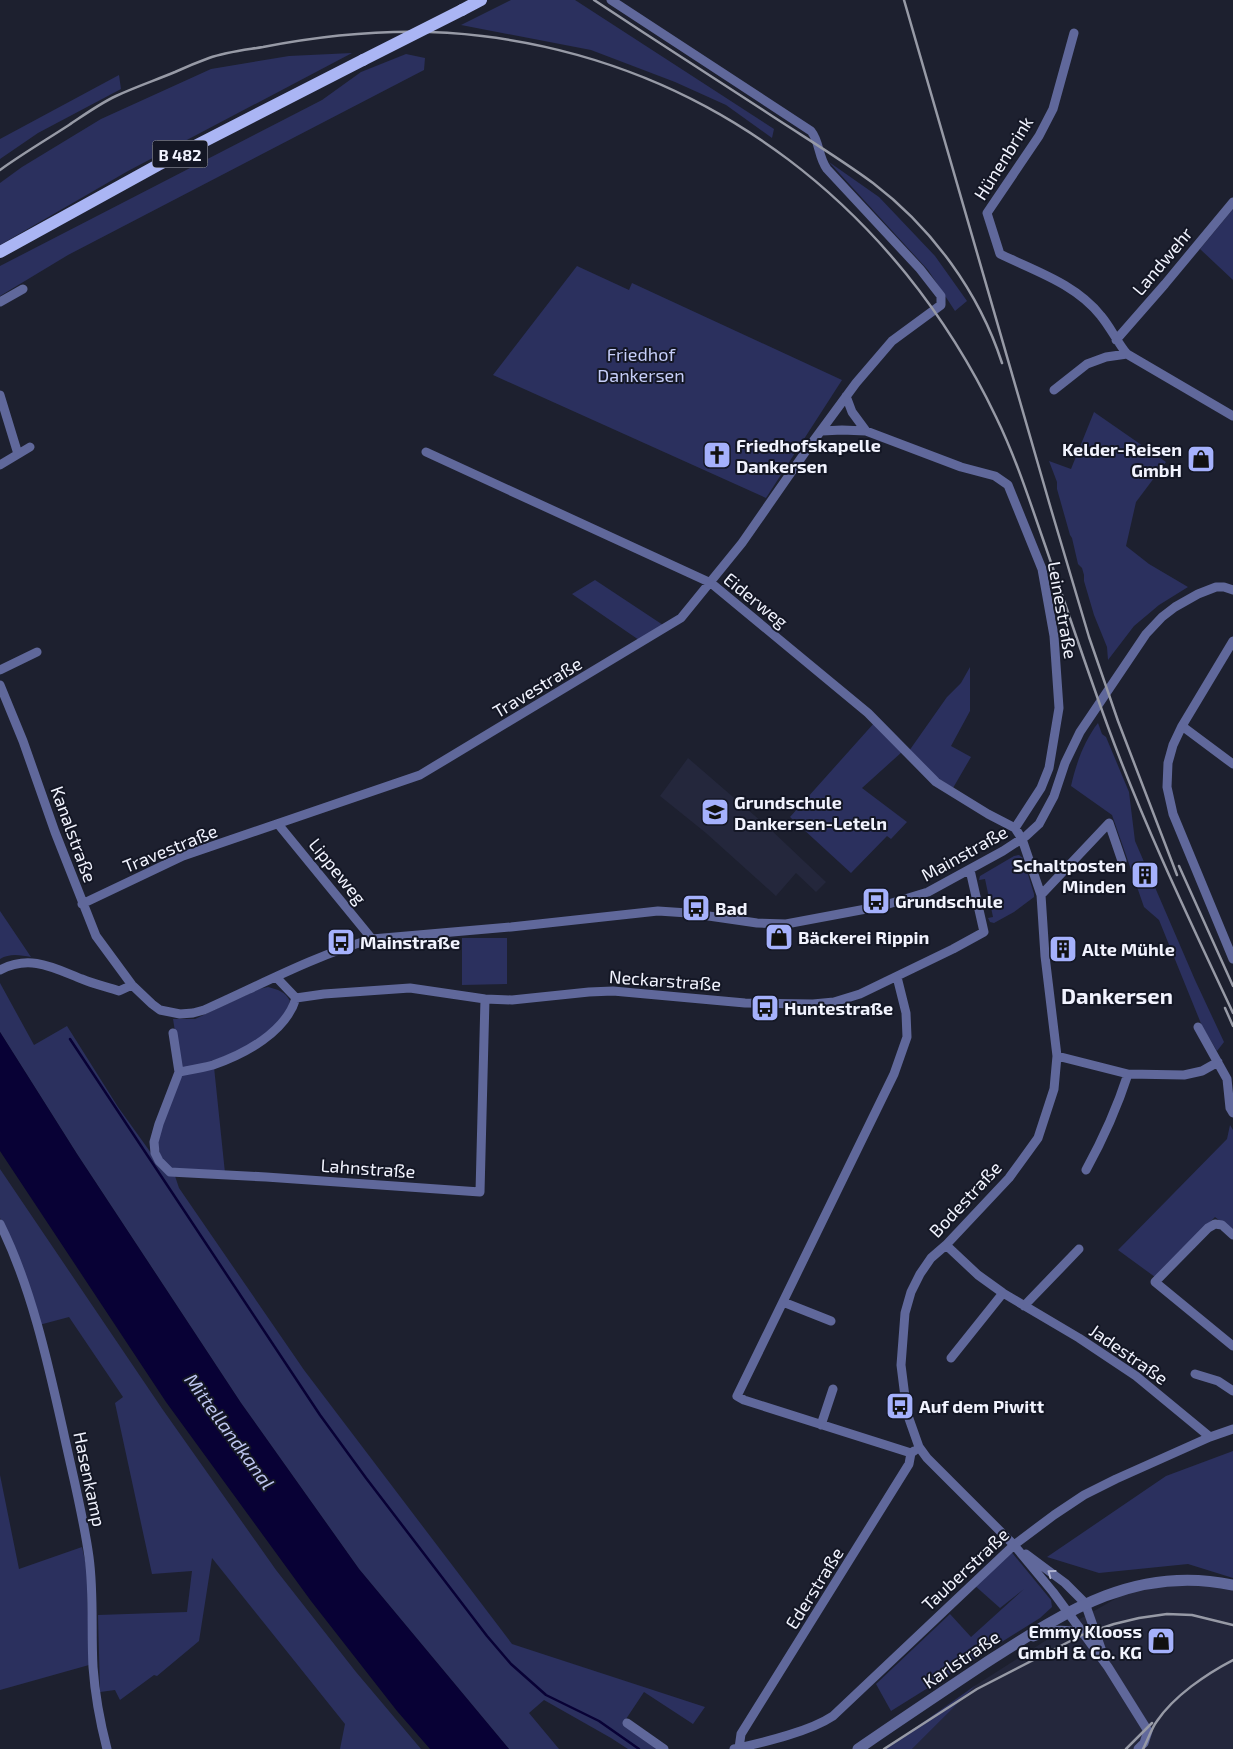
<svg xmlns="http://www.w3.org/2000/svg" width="1233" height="1749" font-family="'Exo 2',sans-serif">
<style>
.built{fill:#24273c}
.green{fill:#2b305e}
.water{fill:#080135}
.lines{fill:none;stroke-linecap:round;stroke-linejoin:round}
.stream{stroke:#080135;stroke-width:2.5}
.minor{stroke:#60689b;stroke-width:9}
.tertiary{stroke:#60689b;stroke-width:11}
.primary{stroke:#aab5f4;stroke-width:12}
.rail{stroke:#979aa6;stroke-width:2.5}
.primary-bridge{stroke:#aab5f4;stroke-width:12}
.oneway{stroke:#b0b4d1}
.labels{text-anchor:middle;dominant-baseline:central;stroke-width:4;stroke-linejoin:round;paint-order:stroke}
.shield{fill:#141725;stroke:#afb1bd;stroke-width:1}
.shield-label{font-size:16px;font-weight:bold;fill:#f1f3fe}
.street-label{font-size:18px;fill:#f1f3fe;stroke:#141725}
.park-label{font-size:18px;fill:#c6cef9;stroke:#141725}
.poi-label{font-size:18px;font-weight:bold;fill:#f1f3fe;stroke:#141725;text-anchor:start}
.water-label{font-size:19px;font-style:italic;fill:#bec6f0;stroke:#141725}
.district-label{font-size:22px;font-weight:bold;fill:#f1f3fe;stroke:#141725}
</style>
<rect width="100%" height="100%" fill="#1d202f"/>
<path class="built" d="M 688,758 L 770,829 L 826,882 L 816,892 L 796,873 L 776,896 L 706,833 L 660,796 Z
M 1173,1580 L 1233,1588 L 1233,1749 L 912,1749 L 976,1685 L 1078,1620 L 1124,1594 Z"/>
<path class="green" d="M 511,0 L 575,0 L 774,129 L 772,138 L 726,105 L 675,82 L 591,50 L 461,25 Z
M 352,53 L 128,171 L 0,245 L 0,183 L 22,167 L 101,119 L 211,69 L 289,56 Z
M 406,54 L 425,58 L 424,70 L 68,255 L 0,296 L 0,266 L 322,100 L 361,72 Z
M 119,75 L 121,89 L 38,133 L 0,159 L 0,139 Z
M 829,162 L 879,197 L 935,256 L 967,301 L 955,311 L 928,270 Z
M 1233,209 L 1233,280 L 1200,249 Z
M 577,266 L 629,290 L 632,283 L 842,380 L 766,498 L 493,375 Z
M 1094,412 L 1166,462 L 1136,502 L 1126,546 L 1149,564 L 1188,587 L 1159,605 L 1134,626 L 1108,660 L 1107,647 L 1094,615 L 1084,581 L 1084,575 L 1082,568 L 1078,564 L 1072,538 L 1070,535 L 1057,489 L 1057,482 L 1049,461 L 1071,469 Z
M 595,580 L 663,625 L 639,640 L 572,594 Z
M 970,667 L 970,711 L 951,746 L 971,757 L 953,788 L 935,776 L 909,751 L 947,697 L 961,683 Z
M 875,722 L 903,751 L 862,788 L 907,822 L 891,839 L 887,836 L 851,873 L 790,817 Z
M 1098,723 L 1102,734 L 1106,737 L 1129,792 L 1135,841 L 1195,980 L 1224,1042 L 1217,1051 L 1202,1026 L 1159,920 L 1144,907 L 1112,815 L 1071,786 C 1076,764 1084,741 1098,723 Z
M 1019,855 L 1023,858 L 1034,894 L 1034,897 L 1014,912 L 994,923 L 990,922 L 988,918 L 993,917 L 985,879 L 979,880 L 980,876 L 1014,856 Z
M 0,911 L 31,957 C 20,955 10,953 0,959 Z
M 462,938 L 507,938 L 507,984 L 462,985 Z
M 0,983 L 34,1045 L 67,1026 L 118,1107 L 151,1153 L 157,1165 L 163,1171 L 175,1176 L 179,1188 L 304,1370 L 512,1644 L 705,1707 L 693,1724 L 644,1692 L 624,1722 L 661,1749 L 628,1749 L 611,1738 L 544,1700 L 529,1713 L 559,1749 L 509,1749 L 359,1569 L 241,1403 L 77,1154 L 0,1032 Z
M 268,987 C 278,990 285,991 290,1001 C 278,1042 218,1061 181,1069 L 173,1019 L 195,1019 L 259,989 Z
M 214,1067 L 225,1173 L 172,1169 L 161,1159 L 157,1139 L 180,1074 Z
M 1230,1125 L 1233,1130 L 1233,1231 L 1215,1217 L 1155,1277 L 1118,1250 L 1227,1139 Z
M 0,1169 L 163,1410 L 276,1570 L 356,1672 L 421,1749 L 340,1749 L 345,1724 L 212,1558 L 199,1641 L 157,1676 L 154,1675 L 120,1700 L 115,1690 L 100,1692 L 98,1615 L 187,1612 L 192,1571 L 152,1574 L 115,1403 L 123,1397 L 69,1317 L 39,1325 L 8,1233 L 0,1218 Z
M 1233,1451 L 1233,1578 L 1188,1564 L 1099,1573 L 1047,1557 L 1166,1476 Z
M 0,1475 L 19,1569 L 82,1547 L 87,1569 L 89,1665 L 0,1690 Z
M 1009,1549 L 1051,1600 L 1052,1607 L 1040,1618 L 891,1711 L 876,1684 L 950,1614 L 971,1637 L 1024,1589 L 1000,1608 L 973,1584 Z
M 976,1685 L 912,1749 L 885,1749 Z"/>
<path class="water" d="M 0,1032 L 77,1154 L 241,1403 L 359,1569 L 509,1749 L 430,1749 L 397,1711 L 311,1601 L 166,1402 L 0,1151 Z"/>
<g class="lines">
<path class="stream" d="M 70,1039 L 320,1415 L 366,1478 L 487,1636 L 511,1664 L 546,1695 L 599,1721 L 639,1749"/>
<path class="minor" d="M 1074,33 L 1053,109 L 1039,136 L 987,213 L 1000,254 C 1035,271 1076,284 1101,316 C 1111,328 1117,342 1127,354 L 1233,416
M 0,302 L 23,289
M 1116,340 L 1165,284 L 1233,202
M 1054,390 L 1087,364 L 1106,357 L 1127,354
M 0,395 L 18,454
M 846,396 L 852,412 L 866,431 L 961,467 L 995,476 L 1008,485 L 1042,569 L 1054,636 L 1059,708 L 1049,768 L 1041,788 L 1015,828
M 822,431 L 842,430 L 866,431
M 426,452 L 711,583 L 868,713 L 936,782 L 988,814 L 1015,828 L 1022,839 L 1041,895 L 1045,956 L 1057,1056 L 1054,1089 L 1038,1138 L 1009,1178 L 946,1245 L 931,1258 L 920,1274 L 911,1292 L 905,1313 L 901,1365 L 907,1413 L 919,1447 L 927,1458 L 1014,1545 L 1053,1592 L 1108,1667 L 1148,1731 L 1144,1743 L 1138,1749
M 0,465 L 30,447
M 1233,641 L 1182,726 L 1173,745 L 1168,763 L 1167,787 L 1173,814 L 1233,959
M 0,670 L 37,652
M 0,685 L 23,741 L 55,832 L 96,936 L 132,985 L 152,1004 L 160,1010 L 180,1014 L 193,1013 L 204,1010 C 260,985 314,956 372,939 L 511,927 L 658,911 L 688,913 L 757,923 L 786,924 L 882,906 L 928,892 L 1003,851 L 1026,836 L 1039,824 L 1054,796 L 1065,763 L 1080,732 L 1146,634 L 1162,617 L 1175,607 L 1198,594 L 1216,587 L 1224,587 L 1233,590
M 1182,726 L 1233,764
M 278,824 L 372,939
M 1041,895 L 1109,823 L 1122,861
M 82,904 L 183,856 L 420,775 L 681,618 L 742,543 L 806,451 L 856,383 L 892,341 L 941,305 L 941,296 L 920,269 L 827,169 C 818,157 820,142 811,131 L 611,0
M 0,970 C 30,954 54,968 82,979 C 94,984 107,987 119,991 L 132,985
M 276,977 L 296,998 L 324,994 L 410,988 L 485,999 L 512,1000 L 589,992 L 613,991 L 745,1003 L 813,1004 L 834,1002 L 860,994 L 953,949 L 984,932 L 970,870
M 897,977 L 906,1013 L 907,1037 L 894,1074 L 737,1396 L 744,1400 L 911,1453
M 1198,1027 L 1227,1079 L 1230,1108 L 1233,1113
M 173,1033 L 179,1072 L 159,1124 L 154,1142 L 155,1153 L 159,1161 L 170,1172 L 266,1177 L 480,1192 L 485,999
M 1057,1056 L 1128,1074 L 1184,1075 L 1202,1071 L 1218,1062
M 179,1072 C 190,1070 203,1068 213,1065 C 245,1054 286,1032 296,998
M 1086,1170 C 1103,1139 1117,1108 1128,1074
M 0,1224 C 31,1286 48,1363 63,1430 C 72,1472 83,1514 89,1557 C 94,1593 91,1630 93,1667 C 95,1695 100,1722 107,1749
M 1233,1235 L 1222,1225 L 1215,1224 L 1208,1228 L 1155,1282 L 1233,1346
M 946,1245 L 978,1275 L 1003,1293 L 1079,1338 L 1136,1376 L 1210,1437
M 783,1302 L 831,1321
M 1024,1306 L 1079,1249
M 951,1358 L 1003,1293
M 1195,1374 L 1218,1381 L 1233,1391
M 821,1425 L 833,1389
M 1026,1554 L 1065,1583 L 1085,1603 L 1104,1657
M 1033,1637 C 1054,1629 1062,1628 1084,1634
M 627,1723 L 664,1749
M 739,1748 L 741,1734 L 909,1464 L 911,1453 L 914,1451
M 734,1749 C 764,1742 809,1732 833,1716 L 1014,1545 L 1054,1515 L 1084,1495 L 1116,1479 L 1210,1437 L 1233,1429"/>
<path class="tertiary" d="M 858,1749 C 900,1720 942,1692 984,1664 C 1063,1613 1134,1564 1233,1585"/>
<path class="primary" d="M 462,10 L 481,0
M 0,252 L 158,165 L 363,60"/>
<path class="rail" d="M 594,0 C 650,37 706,73 763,110 C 799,134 838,157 873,183 C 932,228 979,292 1002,363
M 904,0 L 1051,509 L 1089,637 L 1118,721 L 1177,875
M 0,170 C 22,154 46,140 69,125 C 84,115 99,104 116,96 C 135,87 156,80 175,72 C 186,67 198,62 209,58 C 226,52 245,50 263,47 C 335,33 409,27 482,36 C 712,64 897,210 996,417 C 1016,458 1030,502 1045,545 C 1066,606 1086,667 1108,727 C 1144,825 1189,919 1233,1013
M 1179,866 L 1233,986
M 1225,1008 L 1233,1026
M 884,1749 L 977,1689 L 1084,1634 L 1114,1624 L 1139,1618 L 1167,1614 L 1192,1615 L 1233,1625
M 1126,1749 L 1152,1723
M 1143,1749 C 1148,1740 1151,1729 1157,1721 C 1174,1696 1206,1674 1233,1660"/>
<path class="primary-bridge" d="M 363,60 L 462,10"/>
</g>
<defs><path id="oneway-chevron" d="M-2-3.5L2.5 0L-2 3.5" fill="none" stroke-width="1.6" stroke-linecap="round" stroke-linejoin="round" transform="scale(1.25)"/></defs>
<use class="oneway" href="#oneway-chevron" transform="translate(1051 1573) rotate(-144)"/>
<defs>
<symbol id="church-square" viewBox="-11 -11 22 22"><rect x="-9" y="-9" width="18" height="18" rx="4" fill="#a5b1fc" stroke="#141725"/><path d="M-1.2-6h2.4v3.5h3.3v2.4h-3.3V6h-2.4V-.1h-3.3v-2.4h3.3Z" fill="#111"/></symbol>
<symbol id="shop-square" viewBox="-11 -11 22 22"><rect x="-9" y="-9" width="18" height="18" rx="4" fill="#a5b1fc" stroke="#141725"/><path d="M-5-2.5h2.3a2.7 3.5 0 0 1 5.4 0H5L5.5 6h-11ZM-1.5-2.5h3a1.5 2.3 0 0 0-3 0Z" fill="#111"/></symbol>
<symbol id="school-square" viewBox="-11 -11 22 22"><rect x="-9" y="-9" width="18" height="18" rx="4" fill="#a5b1fc" stroke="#141725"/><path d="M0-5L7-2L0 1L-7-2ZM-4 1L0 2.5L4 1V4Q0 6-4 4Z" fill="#111"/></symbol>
<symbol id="building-square" viewBox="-11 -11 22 22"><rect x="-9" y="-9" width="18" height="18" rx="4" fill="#a5b1fc" stroke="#141725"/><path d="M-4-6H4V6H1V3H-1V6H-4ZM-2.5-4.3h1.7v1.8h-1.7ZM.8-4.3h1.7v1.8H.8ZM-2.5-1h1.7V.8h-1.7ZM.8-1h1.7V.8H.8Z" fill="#111"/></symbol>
<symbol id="bus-square" viewBox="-11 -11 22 22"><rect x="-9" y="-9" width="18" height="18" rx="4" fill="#a5b1fc" stroke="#141725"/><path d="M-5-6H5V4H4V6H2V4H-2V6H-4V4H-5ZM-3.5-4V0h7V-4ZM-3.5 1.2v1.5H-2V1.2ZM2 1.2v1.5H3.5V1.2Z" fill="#111"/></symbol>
</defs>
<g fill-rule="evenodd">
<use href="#church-square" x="701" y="439" width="32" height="32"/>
<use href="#shop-square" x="1185" y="443" width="32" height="32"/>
<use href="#school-square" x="699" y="796" width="32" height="32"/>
<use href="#building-square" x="1129" y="859" width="32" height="32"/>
<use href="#bus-square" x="860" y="885" width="32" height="32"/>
<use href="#bus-square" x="680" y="892" width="32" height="32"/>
<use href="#shop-square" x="763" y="921" width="32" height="32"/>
<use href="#bus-square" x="325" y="926" width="32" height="32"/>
<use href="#building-square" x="1047" y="933" width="32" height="32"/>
<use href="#bus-square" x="749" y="992" width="32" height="32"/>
<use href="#bus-square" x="884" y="1390" width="32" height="32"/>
<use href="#shop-square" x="1145" y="1625" width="32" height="32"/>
</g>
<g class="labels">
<rect class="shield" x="152.5" y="140.5" width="55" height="27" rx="4"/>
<g class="shield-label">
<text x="180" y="154">B 482</text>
</g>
<g class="street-label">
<text transform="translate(1003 158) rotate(-58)">Hünenbrink</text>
<text transform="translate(1162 261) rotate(-50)">Landwehr</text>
<text transform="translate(756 600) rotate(39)">Eiderweg</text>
<text transform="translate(1063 610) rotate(80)">Leinestraße</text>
<text transform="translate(537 687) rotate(-31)">Travestraße</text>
<text transform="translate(74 834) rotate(70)">Kanalstraße</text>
<text transform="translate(170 848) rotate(-22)">Travestraße</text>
<text transform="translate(964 853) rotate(-29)">Mainstraße</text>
<text transform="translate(338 871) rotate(51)">Lippeweg</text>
<text transform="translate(665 980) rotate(4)">Neckarstraße</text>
<text transform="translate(368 1168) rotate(4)">Lahnstraße</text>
<text transform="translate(965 1199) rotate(-47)">Bodestraße</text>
<text transform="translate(1129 1354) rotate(35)">Jadestraße</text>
<text transform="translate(90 1479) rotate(78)">Hasenkamp</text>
<text transform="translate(965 1569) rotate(-43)">Tauberstraße</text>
<text transform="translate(814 1588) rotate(-58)">Ederstraße</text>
<text transform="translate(961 1659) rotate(-34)">Karlstraße</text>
</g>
<g class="park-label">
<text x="641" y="354">Friedhof<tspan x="641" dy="21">Dankersen</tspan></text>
</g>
<g class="poi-label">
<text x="736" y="445">Friedhofskapelle<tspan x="736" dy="21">Dankersen</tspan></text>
<text x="1182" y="449" text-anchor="end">Kelder-Reisen<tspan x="1182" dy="21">GmbH</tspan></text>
<text x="734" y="802">Grundschule<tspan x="734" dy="21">Dankersen-Leteln</tspan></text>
<text x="1126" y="865" text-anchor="end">Schaltposten<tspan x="1126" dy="21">Minden</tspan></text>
<text x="895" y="901">Grundschule</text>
<text x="715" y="908">Bad</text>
<text x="798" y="937">Bäckerei Rippin</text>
<text x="360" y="942">Mainstraße</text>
<text x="1082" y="949">Alte Mühle</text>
<text x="784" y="1008">Huntestraße</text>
<text x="919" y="1406">Auf dem Piwitt</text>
<text x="1142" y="1631" text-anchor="end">Emmy Klooss<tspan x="1142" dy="21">GmbH &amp; Co. KG</tspan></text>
</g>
<g class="water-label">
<text transform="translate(230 1431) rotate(54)">Mittellandkanal</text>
</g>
<g class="district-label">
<text x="1117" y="995">Dankersen</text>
</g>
</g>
</svg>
